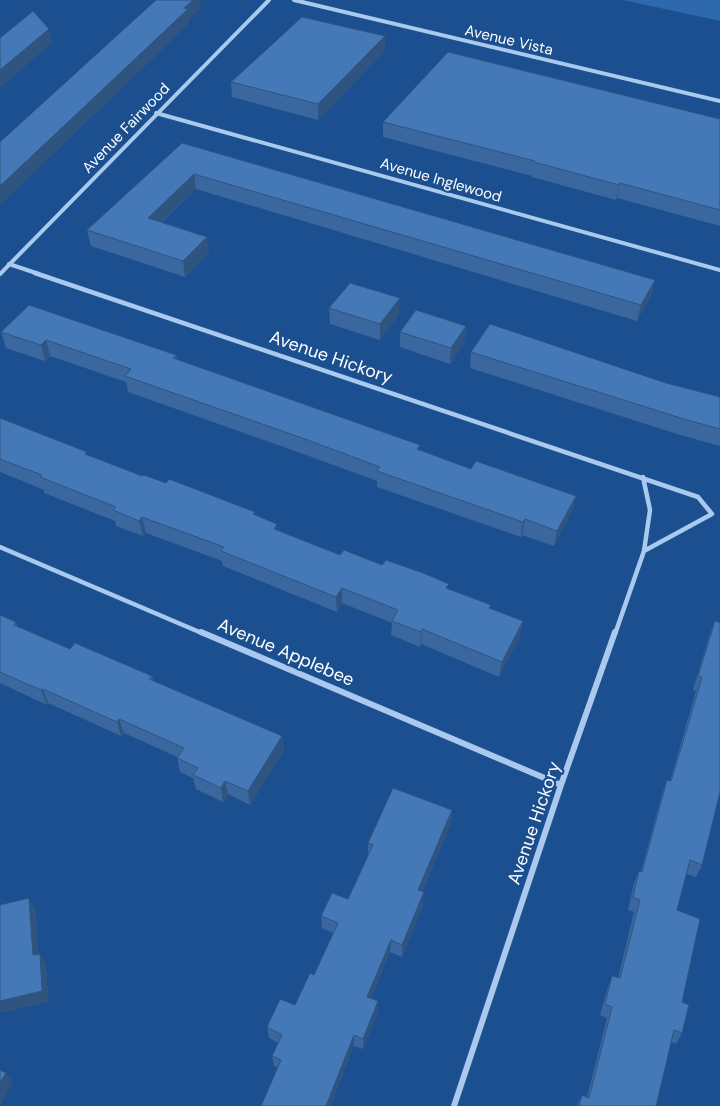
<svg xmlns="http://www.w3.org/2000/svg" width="720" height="1106" font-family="'DM Sans',sans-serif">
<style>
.green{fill:#2e69ad}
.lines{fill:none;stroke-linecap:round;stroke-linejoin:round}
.minor-far2{stroke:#a9c9ee;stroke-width:4}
.minor-far1{stroke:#a9c9ee;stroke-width:4.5}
.minor{stroke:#a9c9ee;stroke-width:6}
.wall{fill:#3a679d}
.shaded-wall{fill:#305480}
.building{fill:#4478b7;stroke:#305480}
.labels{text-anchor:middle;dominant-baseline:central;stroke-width:4.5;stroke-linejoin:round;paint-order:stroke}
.far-street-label{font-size:15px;fill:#fff;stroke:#1b4f8f}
.street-label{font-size:18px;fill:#fff;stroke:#1b4f8f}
</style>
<rect width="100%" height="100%" fill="#1b4f8f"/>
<path class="green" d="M 623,0 L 720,0 L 720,21 Z"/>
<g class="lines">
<path class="minor-far2" d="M 294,0 L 720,101
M 156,113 L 720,270
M 9,264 L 39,274
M 0,274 L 269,0"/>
<path class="minor-far1" d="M 35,273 L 698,497 L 712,514 L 644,551 L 615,634
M 643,477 L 650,510 L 644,551
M 0,547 L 204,634"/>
<path class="minor" d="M 201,632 L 561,785
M 454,1106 L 561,785 L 615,632"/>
</g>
<path class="wall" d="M 385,51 L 318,120 L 232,97 L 231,82 Z
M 720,119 L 720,226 L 617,198 L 616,200 L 532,177 L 532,176 L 383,137 L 383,122 Z
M 182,143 L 655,280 L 651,295 L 637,321 L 196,189 L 162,222 L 209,253 L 185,277 L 91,246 L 87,230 Z
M 329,308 L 399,314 L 380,340 L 330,324 Z
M 466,326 L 465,342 L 450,364 L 400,347 L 400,332 Z
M 1,332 L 176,355 L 177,360 L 471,469 L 576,496 L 572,511 L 554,546 L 522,535 L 521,537 L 377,487 L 377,481 L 306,455 L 128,392 L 126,382 L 50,356 L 45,361 L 6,348 Z
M 471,352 L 666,383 L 720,397 L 720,446 L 680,435 L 470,368 Z
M 0,418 L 88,455 L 142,476 L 255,515 L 278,530 L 340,555 L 382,565 L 448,589 L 490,609 L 523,621 L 520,636 L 499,677 L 421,644 L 420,647 L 391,635 L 392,623 L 342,603 L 337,612 L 223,566 L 222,561 L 146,533 L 143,536 L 116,526 L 115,521 L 44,493 L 44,490 L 0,472 Z
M 0,615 L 16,622 L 18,627 L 70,649 L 152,676 L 153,681 L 282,736 L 284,750 L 250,805 L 228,794 L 223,802 L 196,789 L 193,778 L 180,772 L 177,757 L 124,733 L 121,736 L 48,703 L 47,705 L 0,683 Z
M 715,621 L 702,865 L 696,877 L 686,874 L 677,910 L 682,1002 L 682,1033 L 676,1044 L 671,1042 L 656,1106 L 577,1106 L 582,1095 L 587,1097 L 607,1018 L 600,1015 L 608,987 L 612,976 L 618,978 L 634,912 L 628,910 L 634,883 L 639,871 L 641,871 L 662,794 L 667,780 L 670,781 L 696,691 L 693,690 L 709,636 Z
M 452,810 L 451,823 L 422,892 L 423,905 L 402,957 L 390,952 L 371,999 L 378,1012 L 363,1049 L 354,1046 L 330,1106 L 261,1106 L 278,1068 L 274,1066 L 272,1056 L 278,1043 L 269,1038 L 267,1027 L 295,1005 L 314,975 L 333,933 L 322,928 L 321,916 L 348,899 L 368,856 L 368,843 Z"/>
<path class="shaded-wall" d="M 193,0 L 200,0 L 201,8 L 189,20 L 189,24 L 0,205 L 0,186 Z
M 49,29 L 52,43 L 0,88 L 0,70 Z
M 385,36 L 385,51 L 318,120 L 318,104 Z
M 194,174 L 196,189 L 150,233 L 148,218 Z
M 620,183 L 617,198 L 616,200 L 619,185 Z
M 207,237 L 209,253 L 185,277 L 183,261 Z
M 655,280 L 651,295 L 637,321 L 641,305 Z
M 400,298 L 399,314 L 380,340 L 380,324 Z
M 466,326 L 465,342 L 450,364 L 451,348 Z
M 46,340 L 50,356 L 45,361 L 41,345 Z
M 576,496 L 572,511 L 554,546 L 557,531 Z
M 142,517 L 146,533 L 143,536 L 139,521 Z
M 525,519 L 522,535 L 521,537 L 523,522 Z
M 277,524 L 279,539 L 274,529 Z
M 342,588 L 342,603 L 337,612 L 336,597 Z
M 523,621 L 520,636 L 499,677 L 502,662 Z
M 422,629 L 421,644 L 420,647 L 421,632 Z
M 43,689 L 48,703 L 47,705 L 41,690 Z
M 119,719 L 124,733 L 121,736 L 117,722 Z
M 282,736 L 284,750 L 250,805 L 248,791 Z
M 225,781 L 228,794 L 223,802 L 221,788 Z
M 452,810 L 451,823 L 417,903 L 418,890 Z
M 424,892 L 423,905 L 402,957 L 402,945 Z
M 29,898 L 36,911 L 39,967 L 33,955 Z
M 391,940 L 390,952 L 367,1008 L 367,997 Z
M 40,954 L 46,965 L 49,1002 L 0,1013 L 0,1001 Z
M 378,1001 L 378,1012 L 363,1049 L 363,1039 Z
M 354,1035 L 354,1046 L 330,1106 L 326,1106 Z
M 6,1073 L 13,1082 L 0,1106 L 0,1083 Z"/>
<path class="building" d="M 156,0 L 193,0 L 184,8 L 188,9 L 0,186 L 0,142 Z
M 33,11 L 49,29 L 0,70 L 0,38 Z
M 302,17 L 385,36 L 318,104 L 231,82 Z
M 448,52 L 720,119 L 720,210 L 620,183 L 619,185 L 534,162 L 535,161 L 383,122 Z
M 182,143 L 655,280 L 641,305 L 194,174 L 148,218 L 207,237 L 183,261 L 87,230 Z
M 350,283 L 400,298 L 380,324 L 329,308 Z
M 29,305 L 176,355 L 173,358 L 420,445 L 417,449 L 471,469 L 476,461 L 576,496 L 557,531 L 525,519 L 523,522 L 377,471 L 380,467 L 305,439 L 125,376 L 131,369 L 46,340 L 41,345 L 1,332 Z
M 416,310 L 466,326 L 451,348 L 400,332 Z
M 490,324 L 666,383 L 720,397 L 720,429 L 684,419 L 471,352 Z
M 0,418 L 87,452 L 85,454 L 142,476 L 144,475 L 166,483 L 169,479 L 255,512 L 253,514 L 277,524 L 274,529 L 340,555 L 344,550 L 382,565 L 386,560 L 423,573 L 449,584 L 446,588 L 491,605 L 489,608 L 523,621 L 502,662 L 422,629 L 421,632 L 392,621 L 398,610 L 342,588 L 336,597 L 221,551 L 224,547 L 142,517 L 139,521 L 113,510 L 116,507 L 40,477 L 42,475 L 0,459 Z
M 0,615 L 16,622 L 14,625 L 70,649 L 75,643 L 152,676 L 149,679 L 282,736 L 248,791 L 225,781 L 221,788 L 193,775 L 198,768 L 177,758 L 184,748 L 119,719 L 117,722 L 43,689 L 41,690 L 0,672 Z
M 715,621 L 720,623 L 720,792 L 702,865 L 690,860 L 677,910 L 700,919 L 682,1002 L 689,1005 L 682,1033 L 674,1030 L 656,1106 L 579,1106 L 582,1095 L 589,1098 L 612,1007 L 605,1004 L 612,976 L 620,978 L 640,900 L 633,897 L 639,871 L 642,872 L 667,780 L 671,781 L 688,725 L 702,677 L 698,676 Z
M 393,788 L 452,810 L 418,890 L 424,892 L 402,945 L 391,940 L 367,997 L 378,1001 L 363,1039 L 354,1035 L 326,1106 L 261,1106 L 281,1060 L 272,1056 L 282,1035 L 267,1027 L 280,999 L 295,1005 L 310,973 L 314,975 L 338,923 L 321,916 L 332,893 L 348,899 L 373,845 L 368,843 Z
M 29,898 L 33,955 L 40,954 L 42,991 L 0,1001 L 0,905 Z
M 0,1070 L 6,1073 L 0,1083 Z"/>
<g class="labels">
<g class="far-street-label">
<text transform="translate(509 40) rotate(13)">Avenue Vista</text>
<text transform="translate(126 128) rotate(-46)">Avenue Fairwood</text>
<text transform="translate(441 180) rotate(16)">Avenue Inglewood</text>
</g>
<g class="street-label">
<text transform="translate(331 357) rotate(19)">Avenue Hickory</text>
<text transform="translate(286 652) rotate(23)">Avenue Applebee</text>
<text transform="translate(534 823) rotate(-71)">Avenue Hickory</text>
</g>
</g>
</svg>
